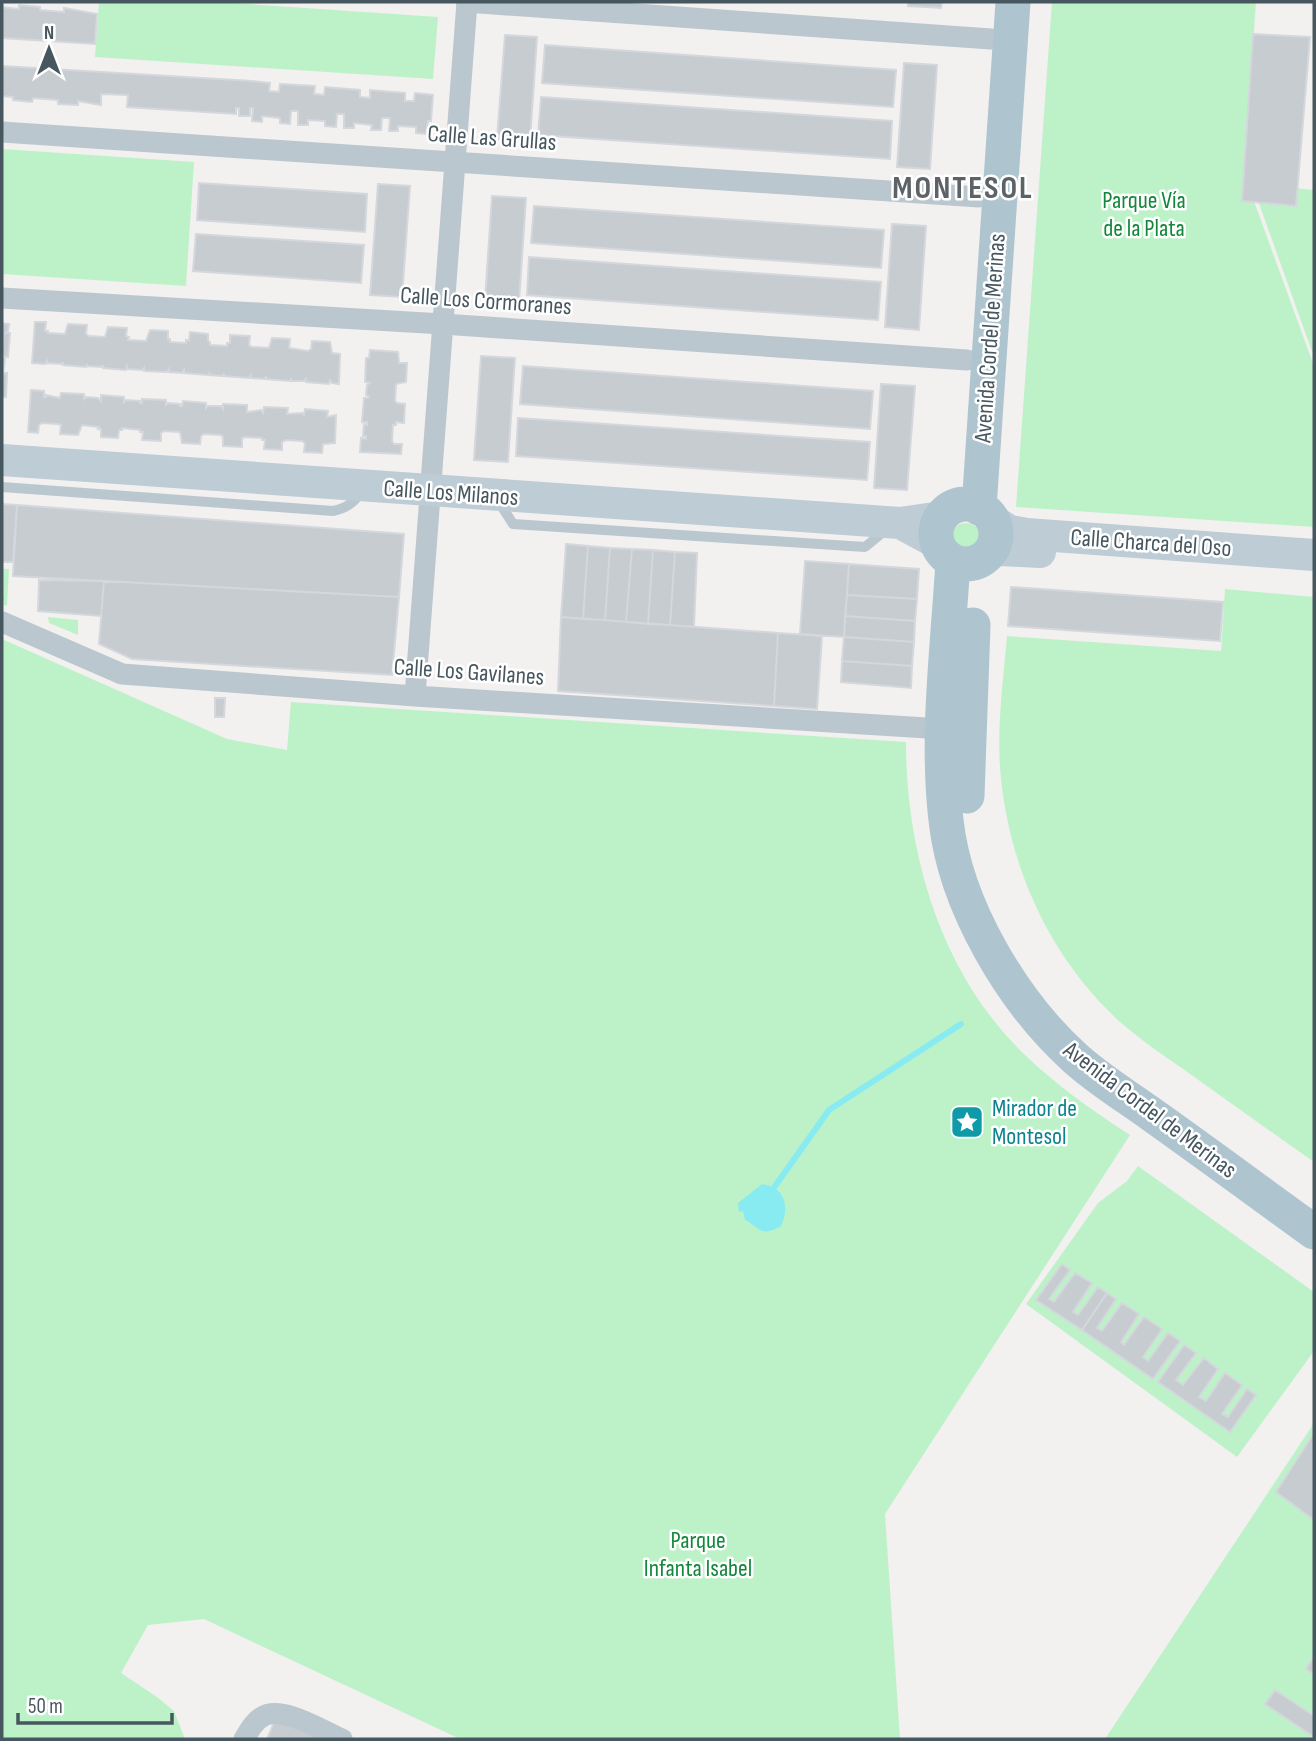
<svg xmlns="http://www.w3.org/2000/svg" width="1316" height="1741" font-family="'Sofia Sans Condensed',sans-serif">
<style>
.green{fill:#bdf2c9}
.water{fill:#87ebf1}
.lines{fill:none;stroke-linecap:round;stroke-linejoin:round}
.stream{stroke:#87ebf1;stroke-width:6}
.building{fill:#c7ccd0;stroke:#d4d7dc;stroke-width:2}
.lane{stroke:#bbc7ce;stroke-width:10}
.street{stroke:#bbc7ce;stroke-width:21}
.secondary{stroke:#bdccd5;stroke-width:32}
.primary{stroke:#aec5d0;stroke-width:35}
.labels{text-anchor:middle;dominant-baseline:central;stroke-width:5;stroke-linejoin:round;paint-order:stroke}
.street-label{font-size:24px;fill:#47575f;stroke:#fff}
.park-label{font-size:24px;fill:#12863a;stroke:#fff}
.culture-label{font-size:24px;fill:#0d838f;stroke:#fff;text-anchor:start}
.district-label{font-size:32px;font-weight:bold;letter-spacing:2px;fill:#5c6266;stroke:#fff}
</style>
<rect width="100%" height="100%" fill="#f3f0f0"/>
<path class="green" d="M 99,2 L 218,2 L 438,17 L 433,79 L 95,57 Z
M 1052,2 L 1256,2 L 1244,174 L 1314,366 L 1314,527 L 1016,507 Z
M 2,149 L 194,162 L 186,286 L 2,274 Z
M 1252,184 L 1314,190 L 1314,357 Z
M952 537a14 14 0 1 1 28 0a14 14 0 1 1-28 0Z
M 2,569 L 9,569 L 7,606 L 2,604 Z
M 1225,589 L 1314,597 L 1314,1162 C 1274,1134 1233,1105 1193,1076 C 1169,1059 1143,1042 1120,1022 C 1051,959 1011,872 1001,779 C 996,732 1003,683 1007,636 L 1221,651 Z
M 48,617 L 78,620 L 78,635 L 49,623 Z
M 2,639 L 227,739 L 287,750 L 291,702 L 906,742 C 906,854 941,974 1024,1054 C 1056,1085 1093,1111 1130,1135 L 885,1514 L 900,1739 L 460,1739 L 204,1619 L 148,1625 L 121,1673 L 157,1697 L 174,1711 L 185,1739 L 2,1739 Z
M 1138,1166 L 1314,1292 L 1314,1351 L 1237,1457 L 1026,1304 L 1098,1203 L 1127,1181 Z
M 1314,1423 L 1314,1739 L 1105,1739 Z"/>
<path class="water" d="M 762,1184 C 785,1187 790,1206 781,1226 C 760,1238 761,1228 745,1220 L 743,1211 L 739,1212 L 738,1203 Z"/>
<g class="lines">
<path class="stream" d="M 773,1189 L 829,1110 L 961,1024"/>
</g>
<path class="building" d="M 908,2 L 942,2 L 941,8 L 908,6 Z
M 19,5 L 40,7 L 40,10 L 64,12 L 64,8 L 97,14 L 95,44 L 2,38 L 2,7 L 19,9 Z
M 1253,34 L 1310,37 L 1296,206 L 1242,201 Z
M 505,35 L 537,37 L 530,141 L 497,139 Z
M 545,45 L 896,70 L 893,107 L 542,83 Z
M 904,63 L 937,65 L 930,169 L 897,167 Z
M 2,66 L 252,81 L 270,83 L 269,91 L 279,92 L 280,84 L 315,86 L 314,94 L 324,95 L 325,87 L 360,90 L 360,97 L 370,98 L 370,90 L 405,93 L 405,101 L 414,101 L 415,93 L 433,95 L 431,121 L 428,121 L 426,134 L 416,133 L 416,127 L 398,126 L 398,131 L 389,131 L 390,118 L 382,118 L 381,130 L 371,130 L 372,125 L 354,123 L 354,128 L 344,128 L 344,114 L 337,114 L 336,127 L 325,126 L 325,121 L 308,120 L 308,125 L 298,125 L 298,111 L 291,111 L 290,124 L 280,123 L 280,118 L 262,116 L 262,122 L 252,121 L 253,108 L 250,108 L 250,116 L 239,116 L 239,108 L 236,108 L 236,114 L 127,107 L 128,95 L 101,94 L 101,105 L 78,101 L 78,105 L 58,104 L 58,100 L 33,98 L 32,102 L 13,100 L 13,97 L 2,96 Z
M 541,97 L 892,121 L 890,159 L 538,135 Z
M 199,183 L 367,194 L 365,232 L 197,220 Z
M 378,184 L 410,186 L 402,297 L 370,295 Z
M 492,196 L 526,198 L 519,302 L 485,300 Z
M 534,206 L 884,230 L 881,268 L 531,243 Z
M 892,224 L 926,226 L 919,330 L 885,327 Z
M 196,234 L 364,245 L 361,283 L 193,271 Z
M 529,257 L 881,282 L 878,320 L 527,295 Z
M 35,322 L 46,322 L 45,331 L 48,331 L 48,333 L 65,334 L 68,324 L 87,325 L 86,334 L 89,336 L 105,337 L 108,327 L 127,328 L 126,336 L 129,337 L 128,340 L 146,341 L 150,330 L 168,331 L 168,339 L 170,339 L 170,342 L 186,343 L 186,340 L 189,341 L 190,332 L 208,334 L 208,341 L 210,342 L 210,345 L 227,346 L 227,343 L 230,343 L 230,335 L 250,336 L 249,345 L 252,347 L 269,348 L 272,338 L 290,339 L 289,348 L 308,351 L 311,349 L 312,341 L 330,342 L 332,353 L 340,354 L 339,384 L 332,383 L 330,380 L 329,384 L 306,382 L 306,379 L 304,381 L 291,381 L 291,378 L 290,381 L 266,379 L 266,376 L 265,379 L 251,378 L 251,375 L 249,378 L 224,376 L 224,373 L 223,376 L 209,375 L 210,372 L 208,375 L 184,373 L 184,370 L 182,373 L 169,372 L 169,369 L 167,372 L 144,371 L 144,368 L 142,370 L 128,369 L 127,366 L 126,370 L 103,368 L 103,365 L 102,367 L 87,366 L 87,364 L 86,367 L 63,365 L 63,362 L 62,364 L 47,363 L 47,361 L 45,364 L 32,363 Z
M 2,323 L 9,324 L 8,331 L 6,333 L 10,333 L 8,357 L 3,356 L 5,359 L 3,373 L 7,373 L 6,397 L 2,397 Z
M 370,350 L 398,352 L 399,363 L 407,363 L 406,382 L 396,384 L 395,401 L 397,403 L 405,404 L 404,423 L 396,422 L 396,425 L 393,425 L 392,441 L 394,444 L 402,444 L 401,454 L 360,452 L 361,438 L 366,439 L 366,436 L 363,436 L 364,424 L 367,425 L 367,422 L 362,422 L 364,398 L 368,398 L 369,396 L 366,395 L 367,385 L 370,383 L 365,382 L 366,358 L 369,358 Z
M 481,356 L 515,358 L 508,462 L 474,460 Z
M 523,366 L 873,391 L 870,429 L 520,404 Z
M 881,384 L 915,386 L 907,490 L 874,488 Z
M 31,390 L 44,391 L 44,397 L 46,397 L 46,395 L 60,398 L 61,393 L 84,394 L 84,399 L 86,397 L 98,398 L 101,401 L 101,395 L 124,397 L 124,402 L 126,400 L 140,401 L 140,403 L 142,403 L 142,399 L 166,400 L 166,405 L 168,403 L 180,404 L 180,406 L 182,406 L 183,401 L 206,403 L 206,408 L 208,406 L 221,406 L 223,409 L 223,404 L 247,405 L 247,412 L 261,410 L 263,413 L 264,407 L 288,408 L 287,414 L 302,413 L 304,415 L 305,409 L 328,411 L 327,417 L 336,415 L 335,443 L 323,444 L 322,453 L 304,452 L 305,443 L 302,441 L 286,440 L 282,442 L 282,450 L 264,449 L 265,440 L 262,440 L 262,438 L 245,437 L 242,438 L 242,447 L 223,446 L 223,437 L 221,435 L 204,434 L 201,436 L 200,444 L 182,443 L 180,432 L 164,431 L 161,433 L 161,441 L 142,440 L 143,432 L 140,432 L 140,430 L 122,428 L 122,430 L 119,430 L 118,438 L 101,437 L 101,429 L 98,429 L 99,427 L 82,425 L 78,435 L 60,434 L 61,425 L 58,424 L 42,423 L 39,425 L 38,433 L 28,432 Z
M 518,418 L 870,442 L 867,480 L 516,456 Z
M 2,504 L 17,505 L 13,562 L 2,562 Z
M 17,505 L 404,534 L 399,597 L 13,576 Z
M 566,544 L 588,546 L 583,619 L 561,617 Z
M 588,546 L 610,548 L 605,620 L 583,619 Z
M 610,548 L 632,549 L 626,622 L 605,620 Z
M 632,549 L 653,550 L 648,624 L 626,622 Z
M 653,550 L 675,552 L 670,625 L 648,624 Z
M 675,552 L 697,553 L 694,627 L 670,625 Z
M 805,561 L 849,564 L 844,637 L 800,634 Z
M 849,564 L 919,569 L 917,599 L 847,595 Z
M 39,580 L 104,581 L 101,616 L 38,611 Z
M 104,581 L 399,597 L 392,675 L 132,659 L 99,644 Z
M 1011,587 L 1223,602 L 1220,641 L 1008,626 Z
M 847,595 L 917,599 L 915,621 L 845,616 Z
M 845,616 L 915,621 L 914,642 L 844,637 Z
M 561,617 L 778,633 L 774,706 L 558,691 Z
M 778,633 L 822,636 L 817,709 L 774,706 Z
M 844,637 L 914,642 L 912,666 L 842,661 Z
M 842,661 L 912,666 L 911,688 L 841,682 Z
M 215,698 L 225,698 L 224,717 L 215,717 Z
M 1062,1264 L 1070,1270 L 1049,1299 L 1054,1302 L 1075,1273 L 1092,1283 L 1073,1312 L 1078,1315 L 1098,1287 L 1107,1293 L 1082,1330 L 1036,1300 Z
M 1107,1293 L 1116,1299 L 1097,1328 L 1102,1331 L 1122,1303 L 1139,1314 L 1121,1342 L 1124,1345 L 1144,1317 L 1162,1329 L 1143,1357 L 1148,1361 L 1168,1333 L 1180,1341 L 1153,1379 L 1082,1330 Z
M 1184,1345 L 1196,1353 L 1176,1380 L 1183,1385 L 1204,1358 L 1218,1369 L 1199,1397 L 1206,1401 L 1225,1373 L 1242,1385 L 1222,1414 L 1228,1417 L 1247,1389 L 1256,1395 L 1230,1432 L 1158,1382 Z
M 1314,1433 L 1314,1520 L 1276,1492 Z
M 1314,1657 L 1314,1674 L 1306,1669 Z
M 1275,1690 L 1314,1716 L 1314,1737 L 1265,1704 Z
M 276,1718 L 326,1739 L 267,1739 Z"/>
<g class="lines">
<path class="lane" d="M 2,487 L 333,511 C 348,508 355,501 364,489
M 499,502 L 513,524 L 865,547 L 887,529"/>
<path class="street" d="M 466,2 L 991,39
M 2,132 L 979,197
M 2,298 L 443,324 L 967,360
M 2,622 L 122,674 L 415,696 L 943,729
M 415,696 L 467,2
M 244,1739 C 249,1731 254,1721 262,1717 C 281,1704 323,1731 342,1739"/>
<path class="secondary" d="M 2,460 L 900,523 L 941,517
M 992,520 L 1010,531 L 1027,534 L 1314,555
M 900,523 L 937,543
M 989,553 L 1001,550 L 1040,552"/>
<path class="primary" d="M936 534a30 30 0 1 1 60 0a30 30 0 1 1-60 0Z
M 979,508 L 1013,2
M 953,561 C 948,647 936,735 946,820 C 955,905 1012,1001 1075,1058 C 1098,1079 1126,1096 1151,1114 C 1206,1153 1260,1193 1314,1232
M 967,796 L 973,625"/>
</g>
<defs>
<symbol id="sight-square" viewBox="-11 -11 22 22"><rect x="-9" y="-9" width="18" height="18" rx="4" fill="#0f9aa8" stroke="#fff"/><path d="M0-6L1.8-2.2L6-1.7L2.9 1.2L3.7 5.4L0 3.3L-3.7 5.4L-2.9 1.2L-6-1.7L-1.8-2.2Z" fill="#fff"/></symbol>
</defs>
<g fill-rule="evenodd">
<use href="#sight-square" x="948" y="1103" width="38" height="38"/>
</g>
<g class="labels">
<g class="street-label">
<text transform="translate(492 138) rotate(4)">Calle Las Grullas</text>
<text transform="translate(486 301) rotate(4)">Calle Los Cormoranes</text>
<text transform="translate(990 338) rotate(-86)">Avenida Cordel de Merinas</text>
<text transform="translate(451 493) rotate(4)">Calle Los Milanos</text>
<text transform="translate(1151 543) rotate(4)">Calle Charca del Oso</text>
<text transform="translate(469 672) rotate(4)">Calle Los Gavilanes</text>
<text transform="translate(1150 1110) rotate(37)">Avenida Cordel de Merinas</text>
</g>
<g class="park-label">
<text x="1144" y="200">Parque Vía<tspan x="1144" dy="28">de la Plata</tspan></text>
<text x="698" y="1540">Parque<tspan x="698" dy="28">Infanta Isabel</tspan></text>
</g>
<g class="culture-label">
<text x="992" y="1108">Mirador de<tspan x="992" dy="28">Montesol</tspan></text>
</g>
<g class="district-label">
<text x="963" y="188">MONTESOL</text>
</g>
</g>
<rect width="1316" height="1741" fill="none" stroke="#47575f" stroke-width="7"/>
<g transform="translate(49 49)" stroke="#ffffff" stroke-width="5" paint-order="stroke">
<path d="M0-5L12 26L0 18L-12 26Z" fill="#47575f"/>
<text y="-10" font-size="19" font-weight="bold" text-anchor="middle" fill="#47575f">N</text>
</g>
<path d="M18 1713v10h154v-10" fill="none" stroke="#47575f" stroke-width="3.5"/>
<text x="28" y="1713" font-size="21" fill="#47575f" stroke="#ffffff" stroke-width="5" paint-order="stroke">50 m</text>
</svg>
